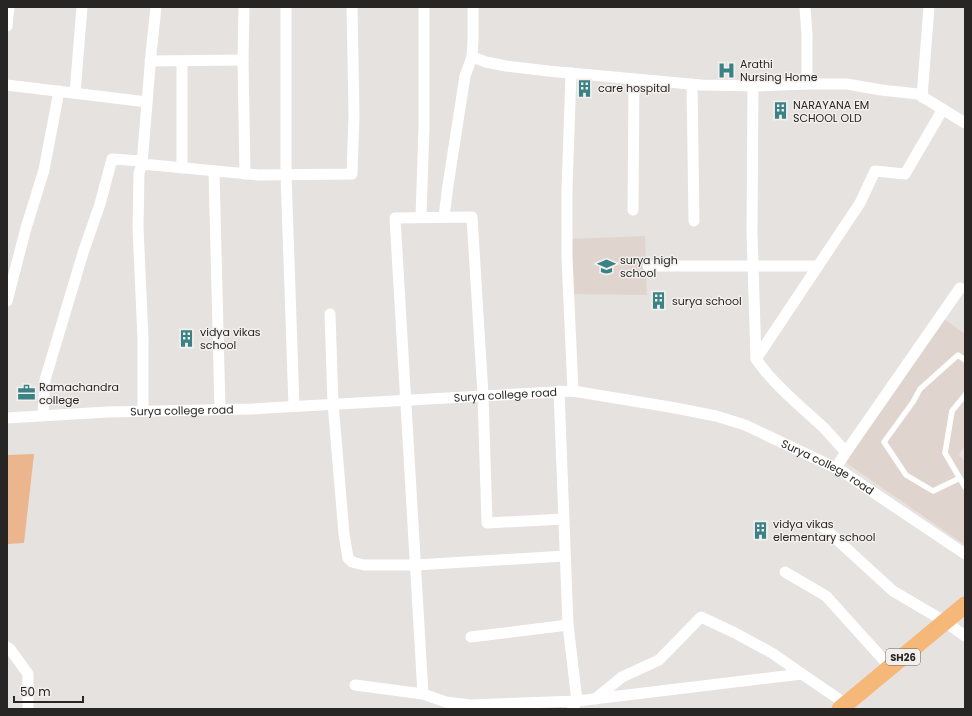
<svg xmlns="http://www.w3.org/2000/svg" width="972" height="716" font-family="Poppins,sans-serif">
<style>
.built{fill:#dfd5ce}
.green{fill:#ebb68e}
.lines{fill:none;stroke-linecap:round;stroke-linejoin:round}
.service{stroke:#fff;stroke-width:5.5}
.minor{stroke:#fff;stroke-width:11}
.primary{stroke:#f6b879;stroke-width:17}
.labels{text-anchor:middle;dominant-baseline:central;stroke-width:3;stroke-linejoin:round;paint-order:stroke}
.shield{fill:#f2efed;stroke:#646261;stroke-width:1}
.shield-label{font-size:10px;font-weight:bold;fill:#272625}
.poi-label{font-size:11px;fill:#272625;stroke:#f2efed;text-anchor:start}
.street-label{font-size:11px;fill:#272625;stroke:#f2efed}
</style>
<rect width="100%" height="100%" fill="#e5e2e0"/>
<path class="built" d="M 645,236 L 647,295 L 569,294 L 567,239 Z
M 943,318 L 965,334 L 965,445 L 959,455 L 965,461 L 965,545 L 845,462 Z"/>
<path class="green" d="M 34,454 L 24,543 L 7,544 L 7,455 Z"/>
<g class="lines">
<path class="service" d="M 965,395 L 952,411 L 945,453 L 965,487
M 960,478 L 933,491 L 906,475 L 884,442 L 913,402 L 920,389 L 958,355 L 965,360"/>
<g class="minor">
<path d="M 156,7 L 151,54 L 142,164 L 258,175 L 352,174 L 354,115 L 352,7"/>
<path d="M 244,7 L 243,60 L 245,174"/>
<path d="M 286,7 L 286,174 L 294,406"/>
<path d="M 473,7 L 473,40 L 472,57 L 486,62 L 506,66 L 548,71 L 701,85 L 758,86 L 807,84 L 847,84 L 881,90 L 918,94 L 965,123"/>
<path d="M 805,7 L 807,35 L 807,84"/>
<path d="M 7,26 L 9,7"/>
<path d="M 150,61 L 243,60"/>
<path d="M 571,73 L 567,189 L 567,258 L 573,391"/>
<path d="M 692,84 L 694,221"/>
<path d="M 7,85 L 147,102"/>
<path d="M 753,86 L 752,233 L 756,359 C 775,386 799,405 823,427 C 831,435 838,444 846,452"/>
<path d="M 75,93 L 82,7"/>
<path d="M 922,97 L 929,7"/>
<path d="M 142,164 L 139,173 L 138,227 L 143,339 L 143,411"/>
<path d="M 182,168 L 182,61"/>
<path d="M 214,171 L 220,409"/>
<path d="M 633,210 L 634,79"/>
<path d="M 421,217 L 424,127 L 424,7"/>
<path d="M 444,217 L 448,185 L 465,76 L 472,57"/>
<path d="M 648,266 L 818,266"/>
<path d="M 7,301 L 26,228 L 44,170 L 59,91"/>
<path d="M 330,314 L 333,403 L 344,534 L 348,558 L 352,562 L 364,565 L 416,565 L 565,556"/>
<path d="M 756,359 L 860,203 L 875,171 L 905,174 L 943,109"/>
<path d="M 43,415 L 45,380 L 83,253 L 100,204 L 112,159 L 142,161"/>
<path id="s1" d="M 7,418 L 107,412 L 250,409 L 573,391 L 670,407 L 716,416 L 745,425 L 840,470 L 965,554"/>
<path d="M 836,468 L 846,452 L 960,288"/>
<path d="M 822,526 L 893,591 L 944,621 L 965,636"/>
<path d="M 785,572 L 826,596 L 890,667"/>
<path d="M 471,637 L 568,625"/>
<path d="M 7,647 L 10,649 L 28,674 L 28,709"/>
<path d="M 355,685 L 423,694 L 446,702 L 470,705 L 577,701 L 568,625 L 559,391"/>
<path d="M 423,694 L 395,218 L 472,217 L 483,395 L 487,523 L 563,519"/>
<path d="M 595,699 L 622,677 L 659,660 L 701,617 L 735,633 L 772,653 L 802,674"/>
<path d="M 572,709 L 577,701 L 802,674 L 846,704"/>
</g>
<path class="primary" d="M 840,709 L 965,605"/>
</g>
<defs>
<symbol id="hospital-bare" viewBox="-9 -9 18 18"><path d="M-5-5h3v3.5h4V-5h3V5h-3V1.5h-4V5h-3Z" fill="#3a8285" stroke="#f2efed" stroke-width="2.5" paint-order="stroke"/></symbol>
<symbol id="building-bare" viewBox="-9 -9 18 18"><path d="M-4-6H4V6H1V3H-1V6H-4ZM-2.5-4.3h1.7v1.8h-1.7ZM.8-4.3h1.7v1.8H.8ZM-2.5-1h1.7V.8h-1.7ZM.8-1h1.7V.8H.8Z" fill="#3a8285" stroke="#f2efed" stroke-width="2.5" paint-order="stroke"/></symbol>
<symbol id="school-bare" viewBox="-9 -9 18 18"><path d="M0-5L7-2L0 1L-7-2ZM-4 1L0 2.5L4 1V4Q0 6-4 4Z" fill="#3a8285" stroke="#f2efed" stroke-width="2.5" paint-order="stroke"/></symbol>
<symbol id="office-bare" viewBox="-9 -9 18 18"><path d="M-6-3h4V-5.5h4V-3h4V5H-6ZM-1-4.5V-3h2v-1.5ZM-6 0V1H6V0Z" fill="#3a8285" stroke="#f2efed" stroke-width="2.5" paint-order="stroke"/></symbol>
</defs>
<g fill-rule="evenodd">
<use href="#hospital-bare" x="714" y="58" width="25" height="25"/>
<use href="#building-bare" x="572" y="76" width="25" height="25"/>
<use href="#building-bare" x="768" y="98" width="25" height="25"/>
<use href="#school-bare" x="594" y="254" width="25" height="25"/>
<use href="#building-bare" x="646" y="288" width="25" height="25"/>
<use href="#building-bare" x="174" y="326" width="25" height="25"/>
<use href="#office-bare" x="14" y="380" width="25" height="25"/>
<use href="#building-bare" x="748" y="518" width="25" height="25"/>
</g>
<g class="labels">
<rect class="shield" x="886" y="649" width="34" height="16" rx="3"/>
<g class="shield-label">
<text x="903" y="657">SH26</text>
</g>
<g class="poi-label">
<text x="740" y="64">Arathi<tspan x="740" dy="13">Nursing Home</tspan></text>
<text x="598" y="88">care hospital</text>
<text x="793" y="105">NARAYANA EM<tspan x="793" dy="13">SCHOOL OLD</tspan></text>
<text x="620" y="260">surya high<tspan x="620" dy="13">school</tspan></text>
<text x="672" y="301">surya school</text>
<text x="200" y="332">vidya vikas<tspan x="200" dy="13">school</tspan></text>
<text x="39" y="387">Ramachandra<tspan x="39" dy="13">college</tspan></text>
<text x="773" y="524">vidya vikas<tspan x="773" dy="13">elementary school</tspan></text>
</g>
<g class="street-label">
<text stroke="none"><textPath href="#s1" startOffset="499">Surya college road</textPath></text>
<text stroke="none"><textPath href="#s1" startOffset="175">Surya college road</textPath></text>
<text stroke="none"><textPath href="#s1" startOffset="835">Surya college road</textPath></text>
</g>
</g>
<rect width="972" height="716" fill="none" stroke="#272625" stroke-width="16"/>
<path d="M14 696v6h69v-6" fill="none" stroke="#272625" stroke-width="2"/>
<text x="20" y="696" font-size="12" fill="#272625" stroke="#f2efed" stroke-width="3" paint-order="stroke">50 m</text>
</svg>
